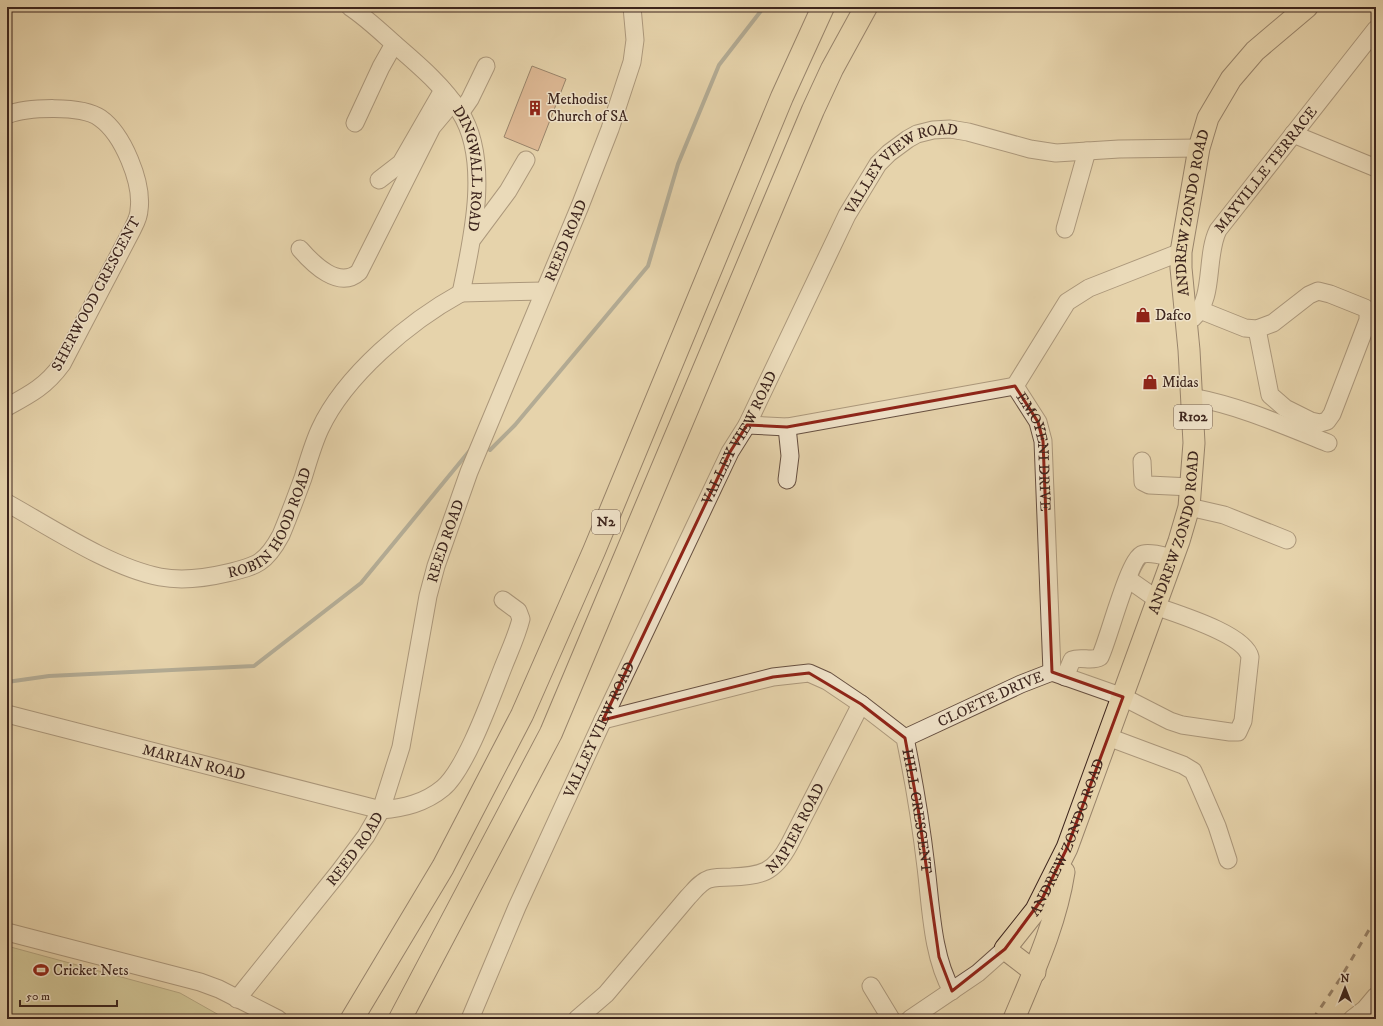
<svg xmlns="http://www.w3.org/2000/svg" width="1383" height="1026" font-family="'IM FELL DW Pica',serif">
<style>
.green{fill:#bcba85;stroke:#7c7051}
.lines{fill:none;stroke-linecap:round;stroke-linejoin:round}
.stream{stroke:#757b78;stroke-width:4}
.building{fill:#d89b7c;stroke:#3d251d}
.minor-casing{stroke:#675041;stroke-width:19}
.major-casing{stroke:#3d251d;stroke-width:23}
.highway-casing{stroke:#3d251d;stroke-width:24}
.minor{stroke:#efe2c9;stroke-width:17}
.major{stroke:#e6d3ac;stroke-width:21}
.highway{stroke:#e6d3ac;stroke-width:22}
.rail{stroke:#3d251d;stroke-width:3;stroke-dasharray:7 7;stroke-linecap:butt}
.marked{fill:none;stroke:#8f2418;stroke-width:3;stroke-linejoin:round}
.labels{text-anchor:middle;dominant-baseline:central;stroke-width:3;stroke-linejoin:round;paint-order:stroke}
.shield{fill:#efe2c9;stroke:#725e51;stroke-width:1}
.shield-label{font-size:14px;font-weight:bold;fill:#3d251d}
.poi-label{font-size:15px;fill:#3d251d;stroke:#efe2c9;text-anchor:start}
.street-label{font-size:15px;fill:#3d251d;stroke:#efe2c9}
</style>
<rect width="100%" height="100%" fill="#e6d3ac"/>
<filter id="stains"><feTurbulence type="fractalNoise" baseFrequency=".005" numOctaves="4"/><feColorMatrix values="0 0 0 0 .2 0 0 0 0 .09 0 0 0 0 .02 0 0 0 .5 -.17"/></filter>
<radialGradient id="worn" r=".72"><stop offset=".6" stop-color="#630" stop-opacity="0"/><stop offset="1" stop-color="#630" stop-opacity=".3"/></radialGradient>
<path class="green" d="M 7,946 L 180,993 L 226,1019 L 7,1019 Z"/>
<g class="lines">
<path class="stream" d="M 490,450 L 515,425 L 648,266 L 678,164 L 719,65 L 764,7
M 7,682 L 49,676 L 254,666 L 361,583 L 471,449"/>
</g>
<path class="building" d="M 532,66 L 566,79 L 538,151 L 504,137 Z"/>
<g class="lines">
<defs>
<g id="minor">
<path id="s1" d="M 350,7 C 368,19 383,34 399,48 C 421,67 444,87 460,112 C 491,160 472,241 461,293 L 544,291"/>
<path d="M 461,112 L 470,99 L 486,66"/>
<path d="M 7,115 C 27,107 82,105 100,118 C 123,134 143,183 139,210 C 139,217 135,224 132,230 L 62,364 C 46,386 31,394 7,407"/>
<path d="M 355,123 L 381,67 L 394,44"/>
<path d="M 1293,134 L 1376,168"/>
<path d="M 379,180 L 401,163 L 443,90"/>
<path d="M 1065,229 L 1087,151"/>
<path d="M 473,238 L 508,191 L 526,160"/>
<path d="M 300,249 C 313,264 339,290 359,272 L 432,127 L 453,102"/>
<path d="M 1200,310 L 1245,328 L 1257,329 L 1273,323 L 1309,295 L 1318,291 L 1330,294 L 1365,308 L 1368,311 L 1368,320 L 1332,414 L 1327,421 L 1320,423 L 1311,421 L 1285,408 L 1270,395 L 1257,329"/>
<path id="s2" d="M 1193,318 C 1215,299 1205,256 1218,230 L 1376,29"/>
<path id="s3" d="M 1015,386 L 1038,422 L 1043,441 L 1052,672"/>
<path d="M 1015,386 L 1067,302 L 1089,288 L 1181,252"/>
<path d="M 1192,397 C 1240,406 1283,425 1328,443"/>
<path d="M 747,425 L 787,427 L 1015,386"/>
<path d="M 787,427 L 790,456 L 787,480"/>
<path d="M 1142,461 L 1143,482 L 1149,485 L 1191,487"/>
<path id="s4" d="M 7,503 C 52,528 110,567 160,577 C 181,581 206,578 227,573 C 257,566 266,563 281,535 C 289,516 296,497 303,478 C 308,462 313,444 320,429 C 345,375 410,321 461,293"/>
<path d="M 1189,507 L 1224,515 L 1287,540"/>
<path d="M 1128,579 L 1158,600"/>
<path d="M 1065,677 L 1072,660 C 1081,656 1092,662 1100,657 C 1108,642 1129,557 1143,554 C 1152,552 1164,556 1173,558"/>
<path id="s5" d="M 7,714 L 381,810 C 404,808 425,803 443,788 C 466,769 492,695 504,665 C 510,650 517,635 521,619 L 518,611 L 503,600"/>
<path id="s6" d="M 603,720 L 773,677 L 809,673 L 827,681 L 861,704 L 905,738 C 914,781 921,824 926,867 C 931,907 932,956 952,991"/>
<path d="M 1108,737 L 1183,765 L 1193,771 L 1198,782 L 1217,826 L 1228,860"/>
<path id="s7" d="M 905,738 L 1021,684 L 1052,672 L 1123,697 L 1170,721 L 1182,725 L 1230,732 L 1238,732 L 1243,721 L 1250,657 C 1245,634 1177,614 1155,606"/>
<path d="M 7,932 L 200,982 L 219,989 L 278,1019"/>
<path d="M 871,986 L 891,1019"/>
<path id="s8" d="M 237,999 L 339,872 L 366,836 L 381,810 L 401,747 L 428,596 L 436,566 L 469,472 L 580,206 L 610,129 L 632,62 L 635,40 L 632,7"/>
<path id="s9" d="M 470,1019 L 517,907 L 603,720 L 730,452 L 747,425 L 847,215 L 878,164 L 889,153 L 908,139 L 917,134 L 933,130 L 950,129 L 968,132 L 1030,149 L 1056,153 L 1119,149 L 1199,148"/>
<path id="s10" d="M 577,1019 L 606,994 L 688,897 C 694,891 700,882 709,879 C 716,877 724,877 731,877 C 761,876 774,873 789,845 L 861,704"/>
<path d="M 910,1019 L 978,973 L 1005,949"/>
<path d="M 1352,1019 L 1365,1009 L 1376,996"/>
</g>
<g id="major">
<path id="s11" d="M 1035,972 L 1005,949 L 1036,910 L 1067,848 L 1179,541 L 1189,507 L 1194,443 L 1189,350 L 1181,268 L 1181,252 L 1199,148 L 1208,118 L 1231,79 L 1255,51 L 1307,7"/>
<path d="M 1014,1019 C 1034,971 1056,924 1064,872"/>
</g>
<path id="highway" d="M 352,1019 L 443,867 L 522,715 L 594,551 L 782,97 L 823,7
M 400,1019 L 551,733 L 813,110 L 832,69 L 866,7"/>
</defs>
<use href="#minor" class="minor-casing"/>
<use href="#major" class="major-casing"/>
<use href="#highway" class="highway-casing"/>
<use href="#minor" class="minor"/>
<use href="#major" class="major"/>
<use href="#highway" class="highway"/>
<path class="rail" d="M 1313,1019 L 1340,979 L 1376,918"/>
</g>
<path d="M0 0H1383V1026H0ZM 1015,386 L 1038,422 L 1043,441 L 1052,672 L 1123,697 L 1067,848 L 1042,899 L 1005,949 L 952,991 L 939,957 L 918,808 L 905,738 L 861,704 L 809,673 L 773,677 L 603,720 L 730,452 L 747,425 L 787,427 Z" fill="#e6d3ac" fill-opacity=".55" fill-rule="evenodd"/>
<path class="marked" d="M 1015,386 L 1038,422 L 1043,441 L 1052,672 L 1123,697 L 1067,848 L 1042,899 L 1005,949 L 952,991 L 939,957 L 918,808 L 905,738 L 861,704 L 809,673 L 773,677 L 603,720 L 730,452 L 747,425 L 787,427 Z"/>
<defs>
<symbol id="building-bare" viewBox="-9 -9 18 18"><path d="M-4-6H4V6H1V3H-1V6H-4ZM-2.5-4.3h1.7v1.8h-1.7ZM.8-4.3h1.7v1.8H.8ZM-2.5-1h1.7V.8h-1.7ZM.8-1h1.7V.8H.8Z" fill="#8f2418" stroke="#efe2c9" stroke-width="2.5" paint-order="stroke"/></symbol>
<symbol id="shop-bare" viewBox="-9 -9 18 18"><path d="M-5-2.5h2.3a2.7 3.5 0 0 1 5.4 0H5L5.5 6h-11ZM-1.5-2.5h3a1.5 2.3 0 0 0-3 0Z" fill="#8f2418" stroke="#efe2c9" stroke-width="2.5" paint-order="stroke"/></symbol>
<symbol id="stadium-bare" viewBox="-9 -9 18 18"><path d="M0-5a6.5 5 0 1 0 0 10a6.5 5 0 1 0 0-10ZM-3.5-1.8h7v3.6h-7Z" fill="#8f2418" stroke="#efe2c9" stroke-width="2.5" paint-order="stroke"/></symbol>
</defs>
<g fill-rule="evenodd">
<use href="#building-bare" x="524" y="97" width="22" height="22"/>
<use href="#shop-bare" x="1132" y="304" width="22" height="22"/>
<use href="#shop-bare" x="1139" y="371" width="22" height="22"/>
<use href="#stadium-bare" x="30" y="959" width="22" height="22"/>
</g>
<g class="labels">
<g class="shield">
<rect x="1174" y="405" width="38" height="24" rx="3"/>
<rect x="592" y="510" width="28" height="24" rx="3"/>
</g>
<g class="shield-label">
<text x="1193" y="417">R102</text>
<text x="606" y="522">N2</text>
</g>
<g class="poi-label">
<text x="547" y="99">Methodist<tspan x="547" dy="17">Church of SA</tspan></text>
<text x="1155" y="315">Dafco</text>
<text x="1162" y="382">Midas</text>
<text x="53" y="970">Cricket Nets</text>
</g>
<g class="street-label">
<text stroke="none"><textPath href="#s1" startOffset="211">DINGWALL ROAD</textPath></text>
<text stroke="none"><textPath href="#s2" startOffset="170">MAYVILLE TERRACE</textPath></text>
<text stroke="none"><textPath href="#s9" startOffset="965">VALLEY VIEW ROAD</textPath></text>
<text stroke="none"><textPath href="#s11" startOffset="815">ANDREW ZONDO ROAD</textPath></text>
<text stroke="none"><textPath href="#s8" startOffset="839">REED ROAD</textPath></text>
<text transform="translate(96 294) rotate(-62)">SHERWOOD CRESCENT</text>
<text stroke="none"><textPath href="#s9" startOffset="641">VALLEY VIEW ROAD</textPath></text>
<text stroke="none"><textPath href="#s3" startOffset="71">EMOYENI DRIVE</textPath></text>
<text stroke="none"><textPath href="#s4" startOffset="309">ROBIN HOOD ROAD</textPath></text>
<text stroke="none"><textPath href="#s11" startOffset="491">ANDREW ZONDO ROAD</textPath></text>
<text stroke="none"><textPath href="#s8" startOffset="515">REED ROAD</textPath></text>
<text stroke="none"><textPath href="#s7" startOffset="94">CLOETE DRIVE</textPath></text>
<text stroke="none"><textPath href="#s9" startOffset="317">VALLEY VIEW ROAD</textPath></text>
<text stroke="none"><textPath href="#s5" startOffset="193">MARIAN ROAD</textPath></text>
<text stroke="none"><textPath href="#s6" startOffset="402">HILL CRESCENT</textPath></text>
<text stroke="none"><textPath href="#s10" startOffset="304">NAPIER ROAD</textPath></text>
<text stroke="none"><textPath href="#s11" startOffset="167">ANDREW ZONDO ROAD</textPath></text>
<text stroke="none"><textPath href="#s8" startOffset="191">REED ROAD</textPath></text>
</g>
</g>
<rect width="1383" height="1026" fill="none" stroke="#e6d3ac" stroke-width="24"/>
<rect x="8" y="8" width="1367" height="1010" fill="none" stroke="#3d251d" stroke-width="2"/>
<rect x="12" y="12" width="1359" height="1002" fill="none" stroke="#3d251d"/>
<g transform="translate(1345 988)" stroke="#efe2c9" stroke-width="3" paint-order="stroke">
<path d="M0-3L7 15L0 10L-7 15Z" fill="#3d251d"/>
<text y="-6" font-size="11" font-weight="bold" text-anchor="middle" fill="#3d251d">N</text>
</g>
<path d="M20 1000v6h97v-6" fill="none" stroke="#3d251d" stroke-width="2"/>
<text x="26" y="1000" font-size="12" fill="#3d251d" stroke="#efe2c9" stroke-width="3" paint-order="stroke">50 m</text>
<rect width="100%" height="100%" filter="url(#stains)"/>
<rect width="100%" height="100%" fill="url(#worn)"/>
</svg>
